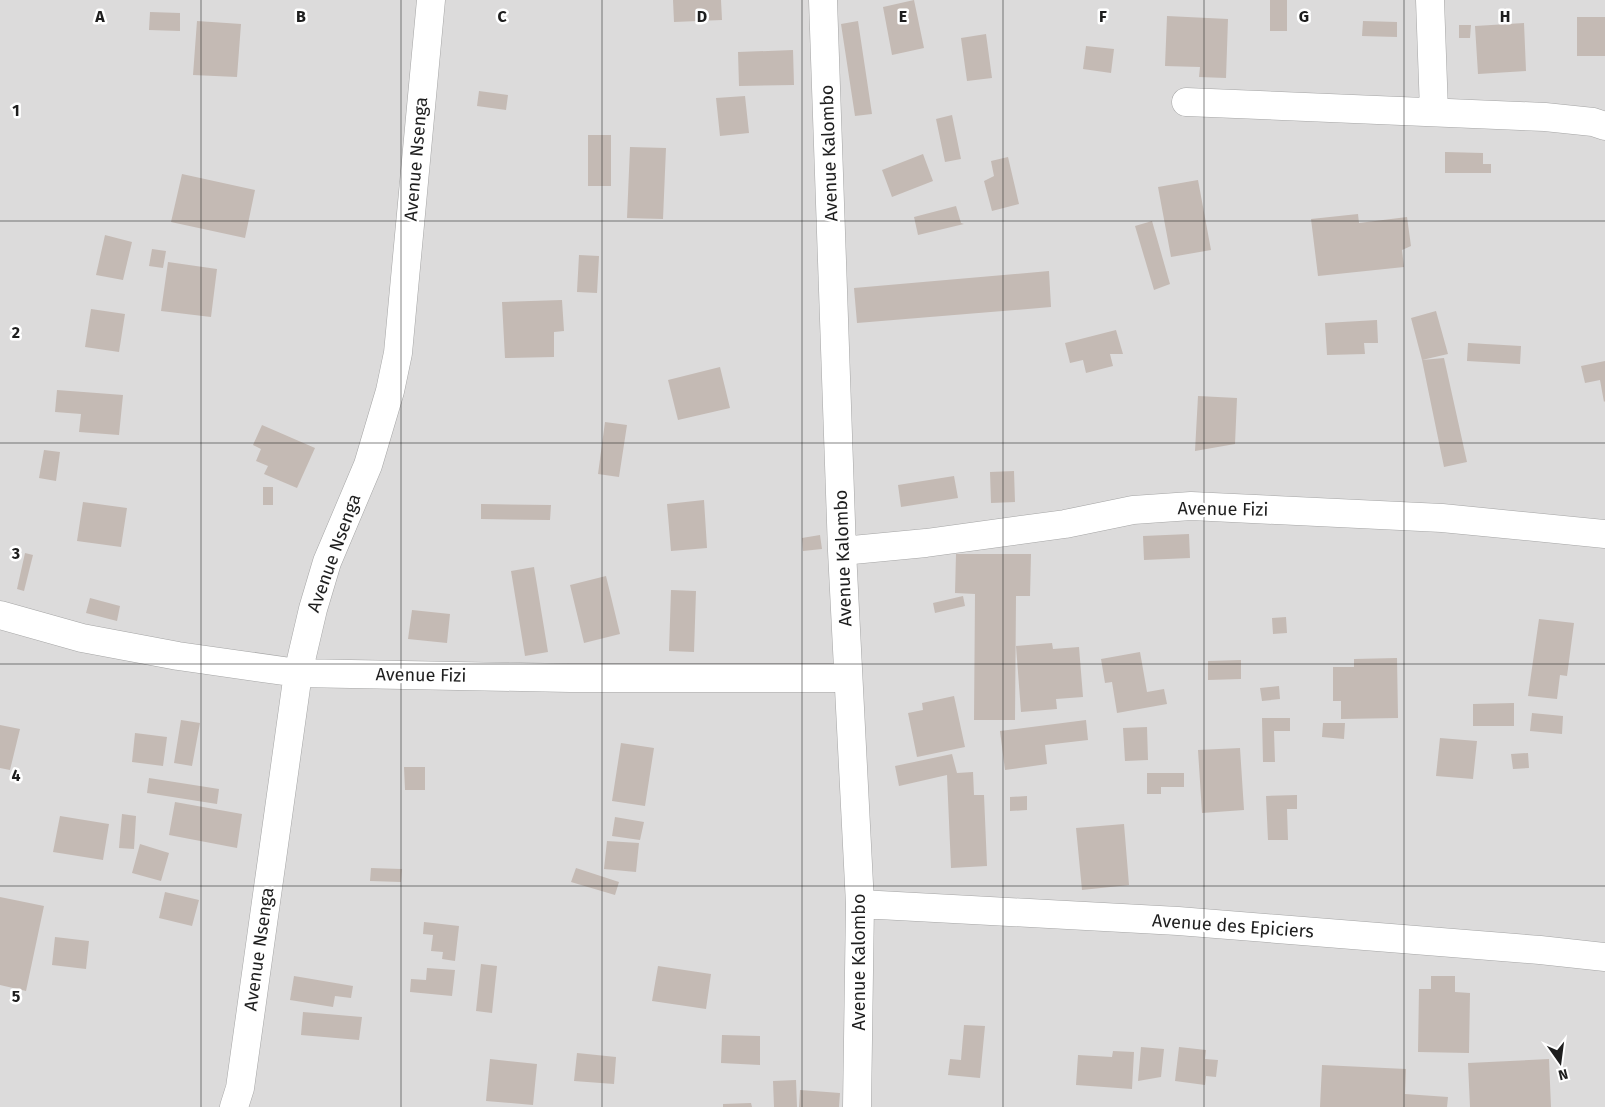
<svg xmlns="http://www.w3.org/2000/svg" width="1605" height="1107" font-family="'Fira Sans',sans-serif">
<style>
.residential{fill:#dcdbdb}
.building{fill:#c4bab4}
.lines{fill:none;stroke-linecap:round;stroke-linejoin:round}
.minor-casing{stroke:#a5a5a5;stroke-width:29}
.minor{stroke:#fff;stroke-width:28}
.grid{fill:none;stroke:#1e1e1e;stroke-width:1;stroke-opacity:0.55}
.labels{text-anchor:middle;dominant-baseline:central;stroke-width:5;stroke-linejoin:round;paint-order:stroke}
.street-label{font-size:18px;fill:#1e1e1e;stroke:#fff}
.grid-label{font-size:16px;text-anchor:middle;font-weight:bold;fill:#1e1e1e;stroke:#fff;stroke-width:5;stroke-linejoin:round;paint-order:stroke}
</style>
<rect width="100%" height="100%" fill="#efebe4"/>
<path class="residential" d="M 0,0 L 1605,0 L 1605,1107 L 0,1107 Z"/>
<path class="building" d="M 673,0 L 721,0 L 722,20 L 674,22 Z
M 914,0 L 924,48 L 892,55 L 883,7 Z
M 1270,0 L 1287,0 L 1287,31 L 1270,31 Z
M 150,12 L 180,13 L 180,31 L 149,30 Z
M 1167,16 L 1228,19 L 1226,78 L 1199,77 L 1200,67 L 1165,66 Z
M 1577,17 L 1605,17 L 1605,56 L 1577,56 Z
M 197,21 L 241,24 L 237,77 L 193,75 Z
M 858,21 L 872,114 L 855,116 L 841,24 Z
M 1363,21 L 1397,22 L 1397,37 L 1362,36 Z
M 1524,23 L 1526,71 L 1478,74 L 1475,26 Z
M 1459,25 L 1471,25 L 1470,38 L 1459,38 Z
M 986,34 L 992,78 L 967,81 L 961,38 Z
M 1086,46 L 1114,49 L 1111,73 L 1083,69 Z
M 793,50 L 794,85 L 739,86 L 738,52 Z
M 479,91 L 508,95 L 506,110 L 477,106 Z
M 745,96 L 749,133 L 720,136 L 716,98 Z
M 952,115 L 961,159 L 945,162 L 936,119 Z
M 588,135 L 611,135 L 611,186 L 588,186 Z
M 630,147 L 666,148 L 663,219 L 627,218 Z
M 1445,152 L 1483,153 L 1483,164 L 1491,164 L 1491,173 L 1445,173 Z
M 923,154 L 933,181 L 892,197 L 882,170 Z
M 1008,157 L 1019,204 L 992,211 L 984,181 L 994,176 L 991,161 Z
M 182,174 L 255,190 L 245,238 L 171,222 Z
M 1198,180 L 1211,250 L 1171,257 L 1158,187 Z
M 956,206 L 961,223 L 964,224 L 918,235 L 914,217 Z
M 1358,214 L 1359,223 L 1407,217 L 1411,246 L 1402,250 L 1404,267 L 1318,276 L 1311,219 Z
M 1152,221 L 1170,284 L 1154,290 L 1135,226 Z
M 105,235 L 132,242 L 123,280 L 96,275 Z
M 152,249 L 166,251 L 163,268 L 149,266 Z
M 579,255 L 599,256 L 597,293 L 577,292 Z
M 168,262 L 217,269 L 211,317 L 161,311 Z
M 1049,271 L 1051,307 L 857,323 L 854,288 Z
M 562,300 L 564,331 L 554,332 L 554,357 L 505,358 L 502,302 Z
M 91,309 L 125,314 L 119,352 L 85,347 Z
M 1436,311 L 1448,354 L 1422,360 L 1411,318 Z
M 1377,320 L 1378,343 L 1364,343 L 1365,354 L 1327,355 L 1325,323 Z
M 1116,330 L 1123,354 L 1110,354 L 1113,366 L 1086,373 L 1083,360 L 1070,363 L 1065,343 Z
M 1468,343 L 1521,346 L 1520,364 L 1467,361 Z
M 1444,358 L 1467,462 L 1444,467 L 1422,360 Z
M 1605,361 L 1605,401 L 1604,402 L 1600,380 L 1585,383 L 1581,366 Z
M 720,367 L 730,408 L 678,420 L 668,380 Z
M 57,390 L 123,395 L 119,435 L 79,432 L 81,414 L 55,412 Z
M 1198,396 L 1237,398 L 1235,444 L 1195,451 Z
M 605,422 L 627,425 L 619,477 L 598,474 Z
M 262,425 L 315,448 L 297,488 L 264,474 L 268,466 L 256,461 L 261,449 L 253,445 Z
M 44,450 L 60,452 L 56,481 L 39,478 Z
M 1014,471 L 1015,502 L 991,503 L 990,472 Z
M 954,476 L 958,498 L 901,507 L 898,485 Z
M 263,487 L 273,487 L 273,505 L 263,505 Z
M 704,500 L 707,548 L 671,551 L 667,504 Z
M 83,502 L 127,508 L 121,547 L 77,541 Z
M 481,504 L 551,505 L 550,520 L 481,519 Z
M 1189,534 L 1190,558 L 1144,560 L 1143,536 Z
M 820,535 L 822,549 L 803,551 L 802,538 Z
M 25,553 L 33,555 L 24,591 L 17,589 Z
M 956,554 L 1031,554 L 1030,596 L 1016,596 L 1015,720 L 974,720 L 975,594 L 955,593 Z
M 534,567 L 548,652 L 525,656 L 511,571 Z
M 606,576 L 620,634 L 584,643 L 570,585 Z
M 671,590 L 696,591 L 694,652 L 669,651 Z
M 963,596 L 965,606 L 935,613 L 933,603 Z
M 90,598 L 120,606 L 117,621 L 86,613 Z
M 412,610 L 450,614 L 447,643 L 408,639 Z
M 1286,617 L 1287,633 L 1273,634 L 1272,618 Z
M 1539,619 L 1574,623 L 1567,676 L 1560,675 L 1557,699 L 1528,696 Z
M 1052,643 L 1053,649 L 1079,647 L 1083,697 L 1056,699 L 1057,709 L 1021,712 L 1016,646 Z
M 1140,652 L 1147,692 L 1164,689 L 1167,704 L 1117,713 L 1112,682 L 1105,683 L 1101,659 Z
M 1397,658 L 1398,718 L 1341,719 L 1341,701 L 1333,701 L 1333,667 L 1354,667 L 1354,659 Z
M 1241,660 L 1241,679 L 1208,680 L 1208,661 Z
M 1279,686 L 1280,699 L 1262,701 L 1260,688 Z
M 954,696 L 965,747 L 917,757 L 908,713 L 923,710 L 922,703 Z
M 1514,703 L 1514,726 L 1473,726 L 1473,704 Z
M 1532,713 L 1563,716 L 1562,734 L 1530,731 Z
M 1262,718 L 1290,718 L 1290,731 L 1274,731 L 1275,762 L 1263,762 Z
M 181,720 L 200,723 L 192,766 L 174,763 Z
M 1086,720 L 1088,740 L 1045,745 L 1047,764 L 1005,770 L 1000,731 Z
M 1323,723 L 1345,723 L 1344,739 L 1322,737 Z
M 0,725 L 20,729 L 10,770 L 0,768 Z
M 1147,727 L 1148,760 L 1125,761 L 1123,728 Z
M 135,733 L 167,737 L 163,766 L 132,762 Z
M 1440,738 L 1477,741 L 1473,779 L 1436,776 Z
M 621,743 L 654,748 L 645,806 L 612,801 Z
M 1240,748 L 1244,810 L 1202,813 L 1198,750 Z
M 1528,753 L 1529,768 L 1513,769 L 1511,754 Z
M 952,754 L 957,773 L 973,772 L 974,795 L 984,795 L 987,866 L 951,868 L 947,775 L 899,786 L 895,766 Z
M 404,767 L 425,767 L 425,790 L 405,790 Z
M 1147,773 L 1184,773 L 1184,787 L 1161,787 L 1161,794 L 1147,794 Z
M 149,778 L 219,789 L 217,804 L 147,793 Z
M 1297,795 L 1297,809 L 1287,809 L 1288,840 L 1268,840 L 1266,796 Z
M 1027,796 L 1027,810 L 1010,811 L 1010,797 Z
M 175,802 L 242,814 L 237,848 L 169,835 Z
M 122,814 L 136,816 L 134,849 L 119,848 Z
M 60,816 L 109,824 L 103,860 L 53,852 Z
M 615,817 L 644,822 L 640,840 L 612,836 Z
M 1124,824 L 1129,885 L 1082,890 L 1076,828 Z
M 607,841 L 639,843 L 636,872 L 604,869 Z
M 140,844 L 169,853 L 161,881 L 132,873 Z
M 371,868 L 402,869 L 401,882 L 370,881 Z
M 576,868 L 619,882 L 615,895 L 571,882 Z
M 165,892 L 199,900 L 192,926 L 159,918 Z
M 0,897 L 44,906 L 26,991 L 0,985 Z
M 424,922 L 459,926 L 455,961 L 442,959 L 443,952 L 431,951 L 433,935 L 423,934 Z
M 55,937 L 89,941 L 86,969 L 52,965 Z
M 481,964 L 497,966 L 492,1013 L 476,1011 Z
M 658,966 L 711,974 L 706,1009 L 652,1001 Z
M 427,968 L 455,970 L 452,996 L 410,992 L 411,979 L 426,980 Z
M 294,976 L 353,986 L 351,998 L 335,996 L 333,1007 L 290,1000 Z
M 1431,976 L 1455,976 L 1455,992 L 1470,993 L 1469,1053 L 1418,1052 L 1419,989 L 1431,989 Z
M 303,1012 L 362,1017 L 359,1040 L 301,1035 Z
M 964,1025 L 985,1026 L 980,1078 L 948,1075 L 950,1059 L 961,1060 Z
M 722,1035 L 760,1036 L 760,1065 L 721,1063 Z
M 1141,1047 L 1164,1049 L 1161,1077 L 1138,1081 Z
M 1179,1047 L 1206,1050 L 1205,1059 L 1218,1060 L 1216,1077 L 1206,1076 L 1205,1085 L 1175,1081 Z
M 1113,1051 L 1134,1052 L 1132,1089 L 1076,1085 L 1078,1055 L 1112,1057 Z
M 577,1053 L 616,1057 L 614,1084 L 574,1081 Z
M 490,1059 L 537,1064 L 533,1105 L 486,1101 Z
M 1549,1059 L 1551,1107 L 1470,1107 L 1468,1063 Z
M 1322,1065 L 1406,1069 L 1405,1094 L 1448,1097 L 1447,1107 L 1320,1107 Z
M 796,1080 L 797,1107 L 774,1107 L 773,1081 Z
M 800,1090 L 840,1093 L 839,1107 L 799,1107 Z
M 751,1103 L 752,1107 L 723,1107 L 723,1104 Z"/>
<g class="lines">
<defs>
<path id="minor" d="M 823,0 L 842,551 L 860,904 L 857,1107
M 1430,0 L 1434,111
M 1186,102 L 1545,117 L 1593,122 L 1605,126
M 842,551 L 926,543 L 1065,524 L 1133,510 L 1191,506 L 1442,518 L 1605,534
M 0,615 L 82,638 L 178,656 L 298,673 L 570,678 L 848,678
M 860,904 L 1178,921 L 1540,950 L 1605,957
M 234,1107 L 240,1088 L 298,673 L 313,609 L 327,562 L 368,465 L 390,391 L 398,353 L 431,0"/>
</defs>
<use href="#minor" class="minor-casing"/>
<use href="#minor" class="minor"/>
</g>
<path class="grid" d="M 201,0 L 201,1107M 401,0 L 401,1107M 602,0 L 602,1107M 802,0 L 802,1107M 1003,0 L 1003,1107M 1204,0 L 1204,1107M 1404,0 L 1404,1107M 0,221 L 1605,221M 0,443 L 1605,443M 0,664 L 1605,664M 0,886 L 1605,886"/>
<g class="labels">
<g class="street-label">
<text transform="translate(829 153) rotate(-92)">Avenue Kalombo</text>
<text transform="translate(416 159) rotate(-85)">Avenue Nsenga</text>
<text transform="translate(1223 509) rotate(1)">Avenue Fizi</text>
<text transform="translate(334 553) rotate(-70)">Avenue Nsenga</text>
<text transform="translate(843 558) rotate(-92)">Avenue Kalombo</text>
<text transform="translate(421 675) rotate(1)">Avenue Fizi</text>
<text transform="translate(1233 926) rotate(4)">Avenue des Epiciers</text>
<text transform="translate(259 949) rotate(-82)">Avenue Nsenga</text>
<text transform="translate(859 962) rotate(-90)">Avenue Kalombo</text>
</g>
</g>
<g class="grid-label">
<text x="100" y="22">A</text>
<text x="301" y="22">B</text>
<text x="502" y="22">C</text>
<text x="702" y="22">D</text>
<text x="903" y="22">E</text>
<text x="1103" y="22">F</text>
<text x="1304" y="22">G</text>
<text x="1505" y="22">H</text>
<text x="16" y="116">1</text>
<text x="16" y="338">2</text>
<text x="16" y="559">3</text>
<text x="16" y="781">4</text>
<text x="16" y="1002">5</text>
</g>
<g transform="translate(1560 1062) rotate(166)" stroke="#ffffff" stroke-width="4" paint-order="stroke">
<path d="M0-4L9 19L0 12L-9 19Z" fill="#1e1e1e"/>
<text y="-8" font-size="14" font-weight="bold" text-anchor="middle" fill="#1e1e1e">N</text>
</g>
</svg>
